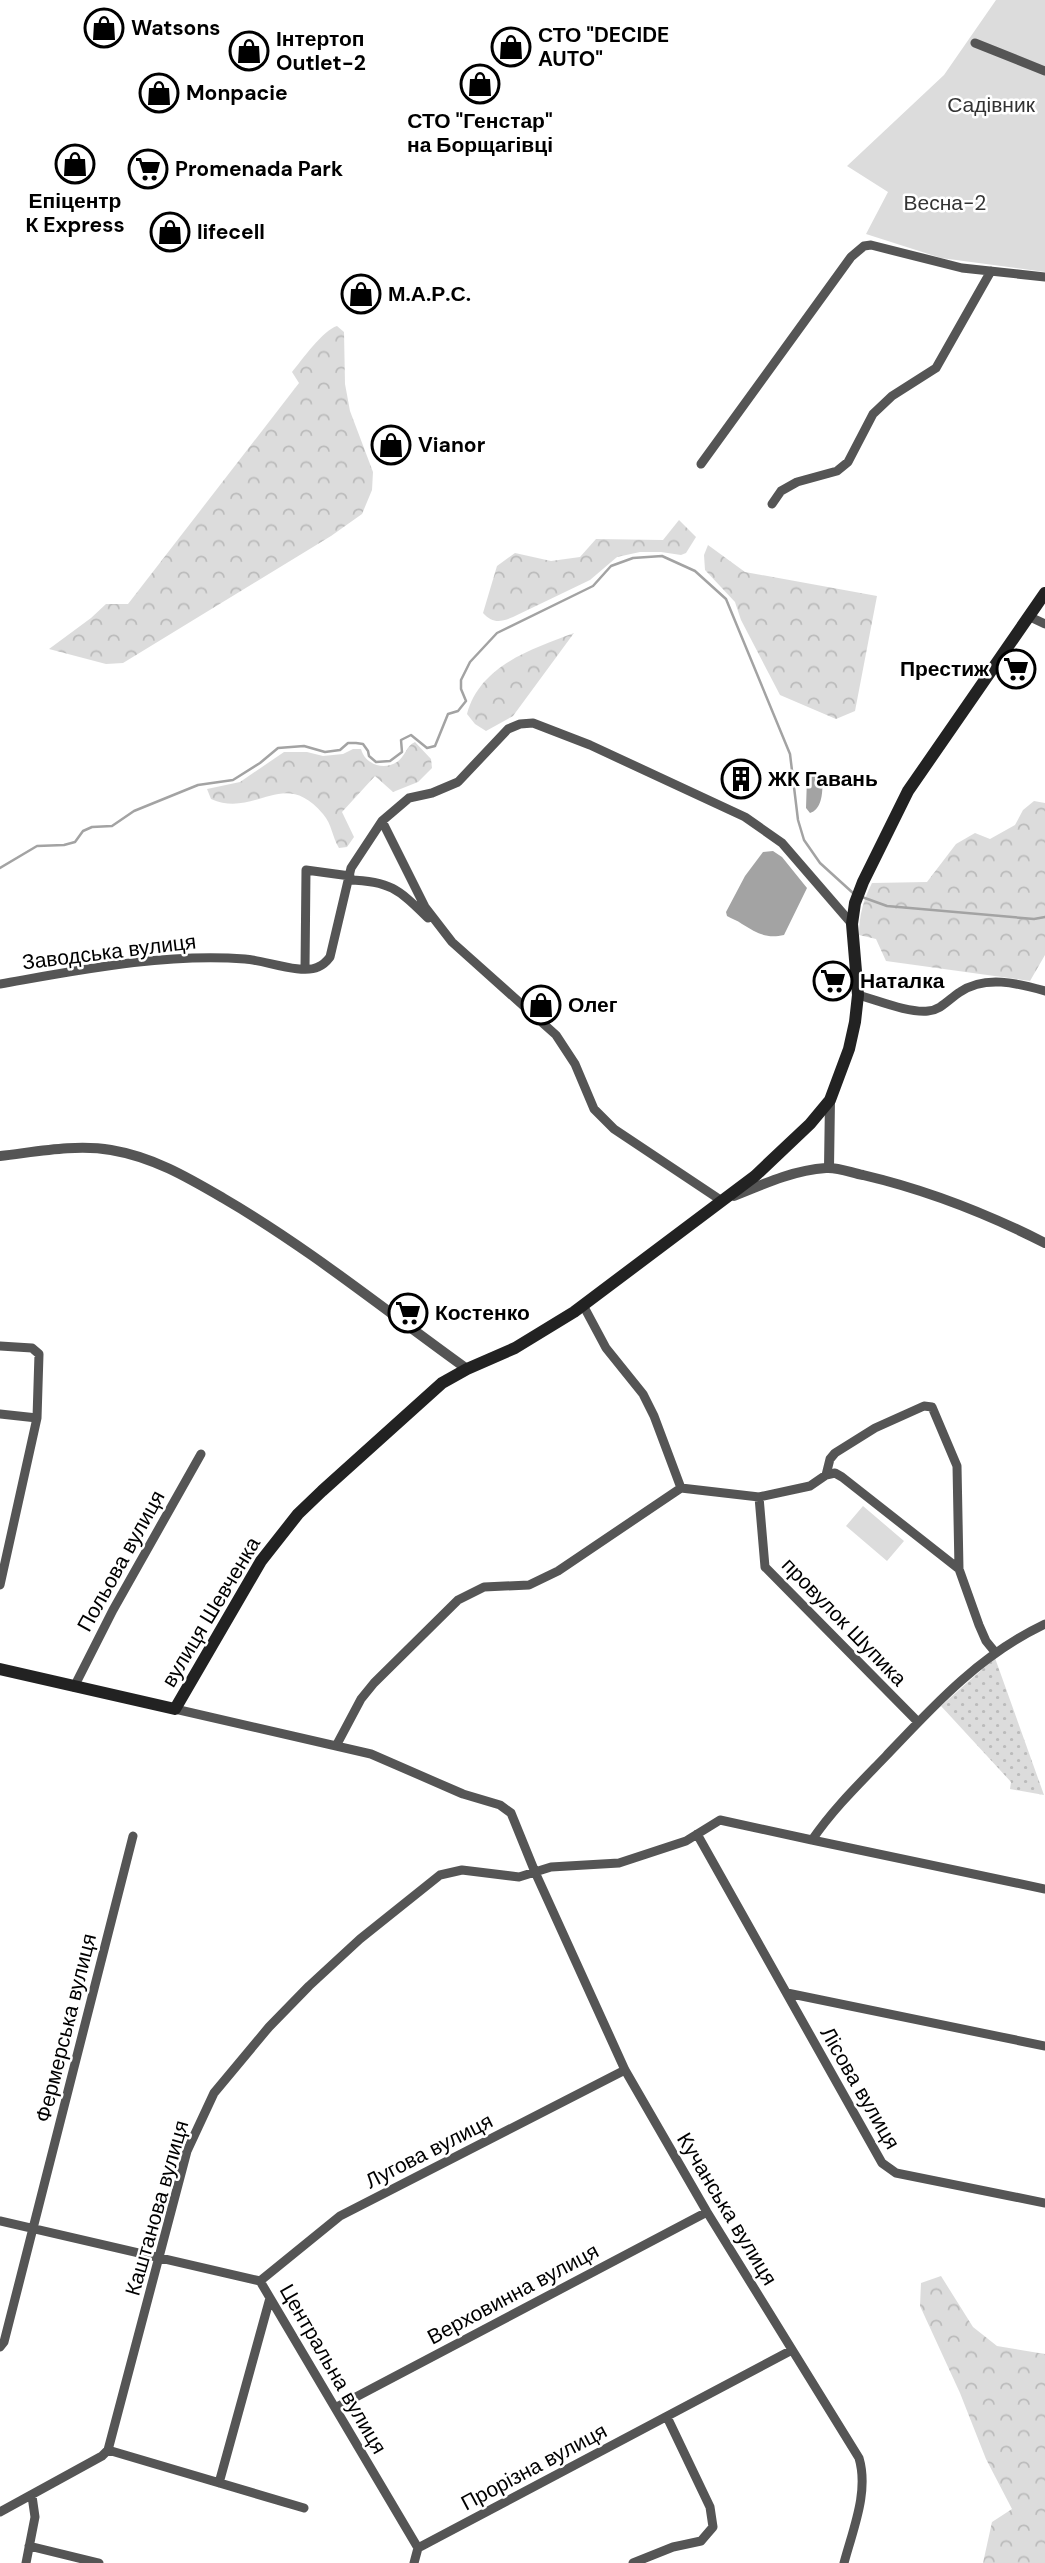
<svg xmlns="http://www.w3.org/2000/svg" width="1045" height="2563" font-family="'DM Sans',sans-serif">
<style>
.grass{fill:url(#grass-dots)}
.forest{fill:url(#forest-crowns)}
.garden{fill:#dcdcdc}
.water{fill:#a3a3a3}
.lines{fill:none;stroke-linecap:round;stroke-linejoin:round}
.stream{stroke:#a3a3a3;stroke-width:2.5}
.minor{stroke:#555;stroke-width:9}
.tertiary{stroke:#555;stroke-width:10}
.secondary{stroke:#222;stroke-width:12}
.labels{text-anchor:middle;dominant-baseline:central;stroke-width:5;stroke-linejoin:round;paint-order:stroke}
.poi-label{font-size:21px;font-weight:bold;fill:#000;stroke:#fff;text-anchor:start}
.park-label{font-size:21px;fill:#333;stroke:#fff}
.street-label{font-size:21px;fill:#000;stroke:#fff}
</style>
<defs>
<pattern id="grass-dots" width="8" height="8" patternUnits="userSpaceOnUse" patternTransform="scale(1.75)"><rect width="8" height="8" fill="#dcdcdc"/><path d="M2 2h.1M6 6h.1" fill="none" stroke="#bbb" stroke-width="1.8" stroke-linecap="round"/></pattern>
<pattern id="forest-crowns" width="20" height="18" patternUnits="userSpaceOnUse" patternTransform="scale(1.75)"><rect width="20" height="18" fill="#dcdcdc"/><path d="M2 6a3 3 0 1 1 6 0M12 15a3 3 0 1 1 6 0" fill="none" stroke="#bbb"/></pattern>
</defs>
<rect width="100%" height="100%" fill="#fff"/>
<path class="grass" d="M 995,1658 L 1044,1795 L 1010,1789 L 1011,1782 L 941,1706 Z"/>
<path class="forest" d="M 337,326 L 344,332 L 345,384 L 350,411 L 373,472 L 372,490 L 362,514 L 331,536 L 123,663 L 106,664 L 49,649 L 91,618 L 106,604 L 128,604 L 299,383 L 292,372 C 302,360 323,330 337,326 Z
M 679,520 L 696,537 L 686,553 L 681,555 L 661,552 L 640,552 L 617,557 L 590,580 L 513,617 C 501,622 493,624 483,613 L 497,566 L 515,553 L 551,561 L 580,557 L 596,539 L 663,540 Z
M 708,545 L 745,572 L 877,596 L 855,711 L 836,719 L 780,695 L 741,620 L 735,602 L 705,570 L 704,555 Z
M 574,633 L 513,716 L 486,731 L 475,724 L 467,714 C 480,665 532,649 574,633 Z
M 415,742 L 431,759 L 432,768 L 418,782 L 393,792 L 375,776 L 342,812 L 354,837 L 347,847 L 339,848 C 332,837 332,824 323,814 C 283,766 256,819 211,799 L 207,789 L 240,782 L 284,752 L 307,752 L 323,756 L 343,754 L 353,749 L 361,749 C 365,764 383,771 397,762 C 405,757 406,746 415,742 Z
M 1034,801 L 1045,803 L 1045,955 L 1030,981 L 886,961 L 876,939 L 859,935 C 859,916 863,901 872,883 L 927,882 L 956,844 L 975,833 L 990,839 L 1015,825 L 1023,810 Z
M 941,2276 L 973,2327 L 997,2346 L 1045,2354 L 1045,2563 L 983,2563 L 992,2522 L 1012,2509 L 986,2459 L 960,2393 L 920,2306 L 921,2283 Z"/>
<path class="garden" d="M 996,0 L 1045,0 L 1045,272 L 941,258 L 866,234 L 888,192 L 847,166 L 944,75 Z
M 863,1506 L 904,1541 L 887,1561 L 846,1526 Z"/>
<path class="water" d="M 814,773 L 822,777 C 823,789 823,809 810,813 L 806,808 L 807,777 L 808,774 Z
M 773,851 L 782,857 L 807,888 L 784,935 C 766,939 757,933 742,924 C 737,920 732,919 727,916 L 726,912 L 745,876 L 763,852 Z"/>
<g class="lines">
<path class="stream" d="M 0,868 L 37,846 L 64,845 L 75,842 L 83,831 L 92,827 L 112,826 L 134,811 L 198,785 L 233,780 L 260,763 L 278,748 L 304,746 L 325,752 L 340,750 L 348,743 L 356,743 L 363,744 L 368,751 L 369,756 L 376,762 L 390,761 L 402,752 L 401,740 L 411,735 L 427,748 L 435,746 L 448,714 L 458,711 L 466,701 L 461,689 L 461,680 L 470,662 L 497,633 L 593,586 L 611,566 L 633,558 L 662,556 L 695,571 L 726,599 L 790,754 L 798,820 L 804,840 L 820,863 L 853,893
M 862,897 L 887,906 L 1034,919 L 1045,917"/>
<path class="minor" d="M 975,43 L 1045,71
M 701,464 L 851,257 L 864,246 L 871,245 L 962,268 L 1045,277
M 772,504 L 781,491 L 797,482 L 837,471 L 848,462 L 873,414 L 892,396 L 936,368 L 991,271
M 1028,616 L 1045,624
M 382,821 L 425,907 L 452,942 L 556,1035 L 575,1064 L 594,1109 L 614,1129 L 722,1201
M 349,880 C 391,881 399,890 428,918
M 305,969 L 306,870 L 350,876
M 0,984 C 80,970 163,953 245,959 C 264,960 302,975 318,967 C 323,965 327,961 330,957 L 351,868 L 382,821 L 409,798 L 432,793 L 458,782 L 508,729 L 520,724 L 533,723 L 590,745 L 745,817 L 782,843 L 852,924
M 858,995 C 877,1000 908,1013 928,1011 C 941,1010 949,999 960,992 C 985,975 1017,983 1045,991
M 583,1305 L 606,1348 L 643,1394 L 654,1416 L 681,1488
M 0,1346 L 32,1348 L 39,1354 L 37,1418 L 0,1585
M 0,1414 L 37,1418
M 826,1475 L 830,1459 L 835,1453 L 875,1428 L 924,1406 L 932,1407 L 957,1466 L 959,1569
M 681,1488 L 759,1497 L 810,1486 L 826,1475 L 835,1473 L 842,1477 L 959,1569 L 979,1625 L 986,1641 L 995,1652
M 759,1497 L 765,1567 L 918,1722
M 74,1687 L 113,1610 L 201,1454
M 175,1709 L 371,1754 L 463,1794 L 500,1805 L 511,1813 L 535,1872 L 625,2070 L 707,2212 L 859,2458 C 869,2492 853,2529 844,2563
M 336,1746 L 361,1699 L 374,1683 L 458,1600 L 484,1587 L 529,1585 L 558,1571 L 681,1488
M 697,1834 L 882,2163 L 896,2173 L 1045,2203
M 812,1840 L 1045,1889
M 787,1993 L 1045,2046
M 0,2221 L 260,2281 L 418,2548 L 414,2563
M 260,2281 L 340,2216 L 625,2070
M 0,2347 L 4,2342 L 133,1836
M 335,2408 L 707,2212
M 108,2450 L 304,2508
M 219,2483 L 270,2298
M 0,2512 L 102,2456 L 108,2450 L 187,2151 L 214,2093 L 269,2027 L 309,1986 L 360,1939 L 440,1875 L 462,1870 L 519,1877 L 551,1867 L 619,1863 L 686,1841 L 720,1820 L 812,1840 C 833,1809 860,1783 886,1756 C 935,1704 980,1655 1045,1624
M 29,2546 L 99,2563
M 418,2548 L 792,2350
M 26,2563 L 35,2517 L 32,2496
M 633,2563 L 673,2547 L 701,2541 L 713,2527 L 710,2507 L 667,2417"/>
<path class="tertiary" d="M 0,1156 C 36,1152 75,1144 111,1150 C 153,1157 187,1177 223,1198 C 309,1248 386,1311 467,1369
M 829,1167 L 830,1100
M 734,1196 C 763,1184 794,1170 826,1168 C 838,1167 852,1173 863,1175 C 927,1190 986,1213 1045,1243"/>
<path class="secondary" d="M 0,1669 L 175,1709 L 261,1561 L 298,1514 L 322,1491 L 442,1383 L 467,1369 L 515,1348 L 574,1312 L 755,1176 L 810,1124 L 830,1100 L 849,1049 L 855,1022 L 858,995 L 852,924 L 855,903 L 863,882 L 908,791 L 1045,593"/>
</g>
<defs>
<symbol id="shop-ring" viewBox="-11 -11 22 22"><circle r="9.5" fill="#fff" stroke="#000" stroke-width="1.5"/><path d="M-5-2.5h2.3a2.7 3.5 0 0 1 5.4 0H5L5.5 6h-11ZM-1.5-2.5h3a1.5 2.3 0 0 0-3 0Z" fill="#000"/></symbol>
<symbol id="supermarket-ring" viewBox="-11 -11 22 22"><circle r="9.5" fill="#fff" stroke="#000" stroke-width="1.5"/><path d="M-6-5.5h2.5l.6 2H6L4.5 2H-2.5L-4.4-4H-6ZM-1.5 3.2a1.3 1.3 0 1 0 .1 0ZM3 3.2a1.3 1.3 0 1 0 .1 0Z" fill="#000"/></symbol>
<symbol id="building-ring" viewBox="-11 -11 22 22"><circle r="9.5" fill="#fff" stroke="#000" stroke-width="1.5"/><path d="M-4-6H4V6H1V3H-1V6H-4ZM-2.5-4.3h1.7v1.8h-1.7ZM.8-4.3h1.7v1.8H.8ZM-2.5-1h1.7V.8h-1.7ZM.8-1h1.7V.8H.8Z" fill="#000"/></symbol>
</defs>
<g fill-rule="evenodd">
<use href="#shop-ring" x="82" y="6" width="44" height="44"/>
<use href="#shop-ring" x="489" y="25" width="44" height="44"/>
<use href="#shop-ring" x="227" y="29" width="44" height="44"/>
<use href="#shop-ring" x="458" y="62" width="44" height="44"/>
<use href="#shop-ring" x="137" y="71" width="44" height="44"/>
<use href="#shop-ring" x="53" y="142" width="44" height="44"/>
<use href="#supermarket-ring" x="126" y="147" width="44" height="44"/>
<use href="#shop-ring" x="148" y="210" width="44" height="44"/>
<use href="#shop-ring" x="339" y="272" width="44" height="44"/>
<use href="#shop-ring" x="369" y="423" width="44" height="44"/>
<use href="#supermarket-ring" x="994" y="647" width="44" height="44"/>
<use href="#building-ring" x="719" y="757" width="44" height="44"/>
<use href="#supermarket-ring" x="811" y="959" width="44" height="44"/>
<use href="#shop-ring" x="519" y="983" width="44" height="44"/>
<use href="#supermarket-ring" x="386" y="1291" width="44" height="44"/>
</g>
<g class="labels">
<g class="poi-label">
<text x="131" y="28">Watsons</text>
<text x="538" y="35">СТО "DECIDE<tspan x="538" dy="24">AUTO"</tspan></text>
<text x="276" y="39">Інтертоп<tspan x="276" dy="24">Outlet-2</tspan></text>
<text x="186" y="93">Monpacie</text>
<text x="480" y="121" text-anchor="middle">СТО "Генстар"<tspan x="480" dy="24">на Борщагівці</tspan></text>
<text x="175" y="169">Promenada Park</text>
<text x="75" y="201" text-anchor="middle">Епіцентр<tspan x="75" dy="24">К Express</tspan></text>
<text x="197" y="232">lifecell</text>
<text x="388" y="294">М.А.Р.С.</text>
<text x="418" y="445">Vianor</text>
<text x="989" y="669" text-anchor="end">Престиж</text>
<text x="768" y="779">ЖК Гавань</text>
<text x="860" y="981">Наталка</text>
<text x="568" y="1005">Олег</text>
<text x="435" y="1313">Костенко</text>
</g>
<g class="park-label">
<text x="991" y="105">Садівник</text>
<text x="945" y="203">Весна-2</text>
</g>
<g class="street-label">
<text transform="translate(109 952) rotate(-7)">Заводська вулиця</text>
<text transform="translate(121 1561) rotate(-61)">Польова вулиця</text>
<text transform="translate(211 1612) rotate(-59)">вулиця Шевченка</text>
<text transform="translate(844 1622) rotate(46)">провулок Шупика</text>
<text transform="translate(66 2028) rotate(-76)">Фермерська вулиця</text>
<text transform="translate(860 2088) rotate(60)">Лісова вулиця</text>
<text transform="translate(429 2151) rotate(-27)">Лугова вулиця</text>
<text transform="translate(157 2208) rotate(-74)">Каштанова вулиця</text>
<text transform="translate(727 2209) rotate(59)">Кучанська вулиця</text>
<text transform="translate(513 2294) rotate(-28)">Верховинна вулиця</text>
<text transform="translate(333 2369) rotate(60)">Центральна вулиця</text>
<text transform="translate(534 2467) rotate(-28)">Прорізна вулиця</text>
</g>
</g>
</svg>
